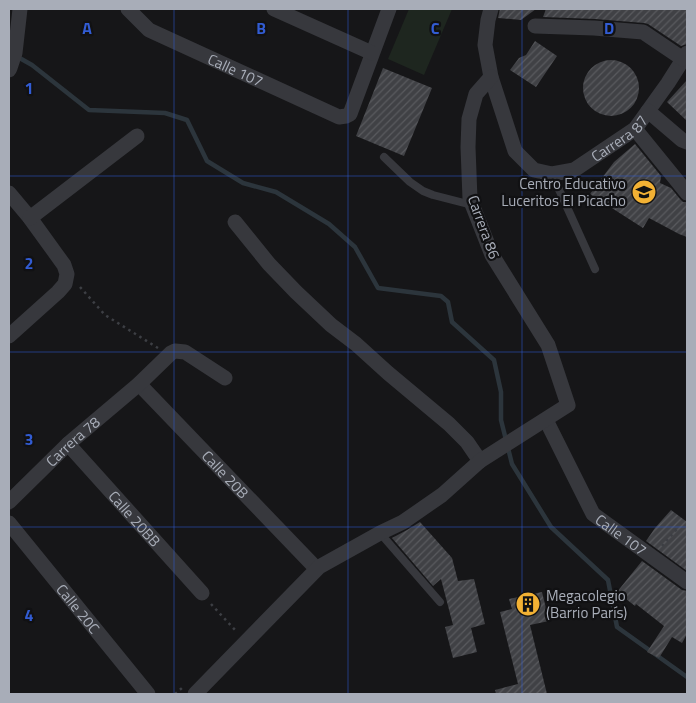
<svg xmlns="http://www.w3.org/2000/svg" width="696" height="703" font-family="'Titillium Web',sans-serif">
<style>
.green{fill:#1e261f}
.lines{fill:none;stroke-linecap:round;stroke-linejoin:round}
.stream{stroke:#2c353c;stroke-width:4.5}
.building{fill:url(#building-hatch)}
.path{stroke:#3d3f44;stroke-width:2.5;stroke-dasharray:2.5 4;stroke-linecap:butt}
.lane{stroke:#37383d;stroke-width:8}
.street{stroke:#37383d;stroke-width:15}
.grid{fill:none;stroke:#325cd3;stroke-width:1;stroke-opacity:0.55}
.labels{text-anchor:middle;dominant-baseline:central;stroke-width:4.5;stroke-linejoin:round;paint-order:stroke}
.street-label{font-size:15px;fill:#a8adb8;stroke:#111113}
.poi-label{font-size:15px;fill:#a8adb8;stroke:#111113;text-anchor:end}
.grid-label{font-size:16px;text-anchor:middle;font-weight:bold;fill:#325cd3;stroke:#111113;stroke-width:4.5;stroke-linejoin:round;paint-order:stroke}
</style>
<defs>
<pattern id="building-hatch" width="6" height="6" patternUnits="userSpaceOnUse" patternTransform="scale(1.25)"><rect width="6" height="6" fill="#404145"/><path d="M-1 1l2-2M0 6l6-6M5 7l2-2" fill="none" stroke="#595a5e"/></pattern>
</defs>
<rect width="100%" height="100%" fill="#161618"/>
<path class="green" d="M 409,9 L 452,9 L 424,75 L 388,59 Z"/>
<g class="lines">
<path class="stream" d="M 16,56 L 32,65 L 89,110 L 165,113 L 187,120 L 207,161 L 243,183 L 276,192 L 329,224 L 355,247 L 378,288 L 441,296 L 448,302 L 452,322 L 494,360 L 501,392 L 501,420 L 512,464 L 551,527 L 608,580 L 617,627 L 687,677"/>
</g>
<path class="building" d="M 500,9 L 536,9 L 521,20 L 498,18 Z
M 546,9 L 687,9 L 687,44 L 681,46 L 648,24 L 644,23 L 595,19 L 543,17 Z
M 535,41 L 557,56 L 536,87 L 510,70 L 519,58 L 526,55 Z
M583 88a28 28 0 1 1 56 0a28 28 0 1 1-56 0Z
M 383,68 L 432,88 L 404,156 L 356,136 Z
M 687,80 L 687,121 L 667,102 Z
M 635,144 L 661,176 L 660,183 L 671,188 L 680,199 L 683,202 L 687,202 L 687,237 L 679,234 L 649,218 L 643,228 L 590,194 L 614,162 Z
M 671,510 L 687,522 L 687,571 L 646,541 L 655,528 Z
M 420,522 L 452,558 L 458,581 L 474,579 L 485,624 L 471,628 L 477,652 L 453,658 L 445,627 L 453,625 L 441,579 L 433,586 L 392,538 L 407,530 Z
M 642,561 L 682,590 L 687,591 L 687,634 L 682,643 L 672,637 L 659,658 L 647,652 L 664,626 L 636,604 L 635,606 L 617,592 Z
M 542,592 L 549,621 L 530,625 L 547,694 L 496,694 L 495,690 L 518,684 L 500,612 L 512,609 L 509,599 Z"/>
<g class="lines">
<path class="path" d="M 80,287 L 105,315 L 158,348
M 662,546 L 677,529
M 211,604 L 236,631
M 175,694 L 182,688"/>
<path class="lane" d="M 384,157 L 410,182 L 423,191 L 433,195 L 472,205
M 552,174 L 595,269
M 380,533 L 440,602"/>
<g class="street">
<path id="s1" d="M 128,9 L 149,30 L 339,117 L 346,116 L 350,114 L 389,9"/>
<path d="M 274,9 L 372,53"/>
<path id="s2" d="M 491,9 L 488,20 L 485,45 L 491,77 L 515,151 L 534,170 L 552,174 L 574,170 L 635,129 L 668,83 L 687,53"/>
<path d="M 535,26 L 594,28 L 643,32 L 683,59"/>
<path d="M 9,70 L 10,68 L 15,53 L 20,9"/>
<path d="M 648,111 L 682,140 L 687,142"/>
<path d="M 635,129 L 687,193"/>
<path d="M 9,193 L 30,218 L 64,265 L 67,274 L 65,284 L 58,292 L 9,336"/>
<path d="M 30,218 L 137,136"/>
<path d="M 235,222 L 269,264 L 296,292 L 331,325 L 356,344 L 388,373 L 449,424 L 467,442 L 480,461"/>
<path id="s3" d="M 139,384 L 312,564"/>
<path id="s4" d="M 546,420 L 593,514 L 687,582"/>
<path id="s5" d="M 68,444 L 202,593"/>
<path id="s6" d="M 9,502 L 68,444 L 139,384 L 171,353 L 175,351 L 185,352 L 225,378"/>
<path id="s7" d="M 9,523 L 148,694"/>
<path d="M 195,694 L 319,567 L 380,533 L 403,522 L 442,495 L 480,461 L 568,405 L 548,345 L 492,255 L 470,199 L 468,147 L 469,119 L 476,94 L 491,77"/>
</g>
</g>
<path class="grid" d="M 174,9 L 174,694M 348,9 L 348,694M 522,9 L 522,694M 9,176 L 687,176M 9,352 L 687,352M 9,527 L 687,527"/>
<defs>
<symbol id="school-disc" viewBox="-11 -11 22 22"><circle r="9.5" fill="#f2b134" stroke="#111113"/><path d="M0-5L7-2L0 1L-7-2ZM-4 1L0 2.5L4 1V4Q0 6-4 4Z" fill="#111"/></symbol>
<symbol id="building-disc" viewBox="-11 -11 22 22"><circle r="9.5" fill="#f2b134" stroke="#111113"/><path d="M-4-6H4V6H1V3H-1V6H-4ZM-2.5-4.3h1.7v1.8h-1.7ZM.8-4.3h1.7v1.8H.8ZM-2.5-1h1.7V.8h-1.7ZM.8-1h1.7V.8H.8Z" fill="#111"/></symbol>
</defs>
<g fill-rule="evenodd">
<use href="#school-disc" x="630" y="178" width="28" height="28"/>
<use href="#building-disc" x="514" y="590" width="28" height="28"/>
</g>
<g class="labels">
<g class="street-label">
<text stroke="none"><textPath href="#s1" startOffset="125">Calle 107</textPath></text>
<text stroke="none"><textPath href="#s2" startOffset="270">Carrera 87</textPath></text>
<text transform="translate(484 227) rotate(70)">Carrera 86</text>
<text stroke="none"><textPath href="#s6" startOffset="88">Carrera 78</textPath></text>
<text stroke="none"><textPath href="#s3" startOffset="125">Calle 20B</textPath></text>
<text stroke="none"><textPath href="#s5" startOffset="100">Calle 20BB</textPath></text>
<text stroke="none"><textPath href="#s4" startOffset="140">Calle 107</textPath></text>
<text stroke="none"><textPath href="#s7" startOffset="110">Calle 20C</textPath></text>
</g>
<g class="poi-label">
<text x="626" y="183">Centro Educativo<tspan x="626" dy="17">Luceritos El Picacho</tspan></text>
<text x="546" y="595" text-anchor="start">Megacolegio<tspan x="546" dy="17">(Barrio París)</tspan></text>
</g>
</g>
<g class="grid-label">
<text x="87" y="34">A</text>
<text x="261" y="34">B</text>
<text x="435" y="34">C</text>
<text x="609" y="34">D</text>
<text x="29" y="94">1</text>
<text x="29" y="269">2</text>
<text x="29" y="445">3</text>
<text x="29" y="621">4</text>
</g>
<rect width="696" height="703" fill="none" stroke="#a8adb8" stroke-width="20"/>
</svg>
